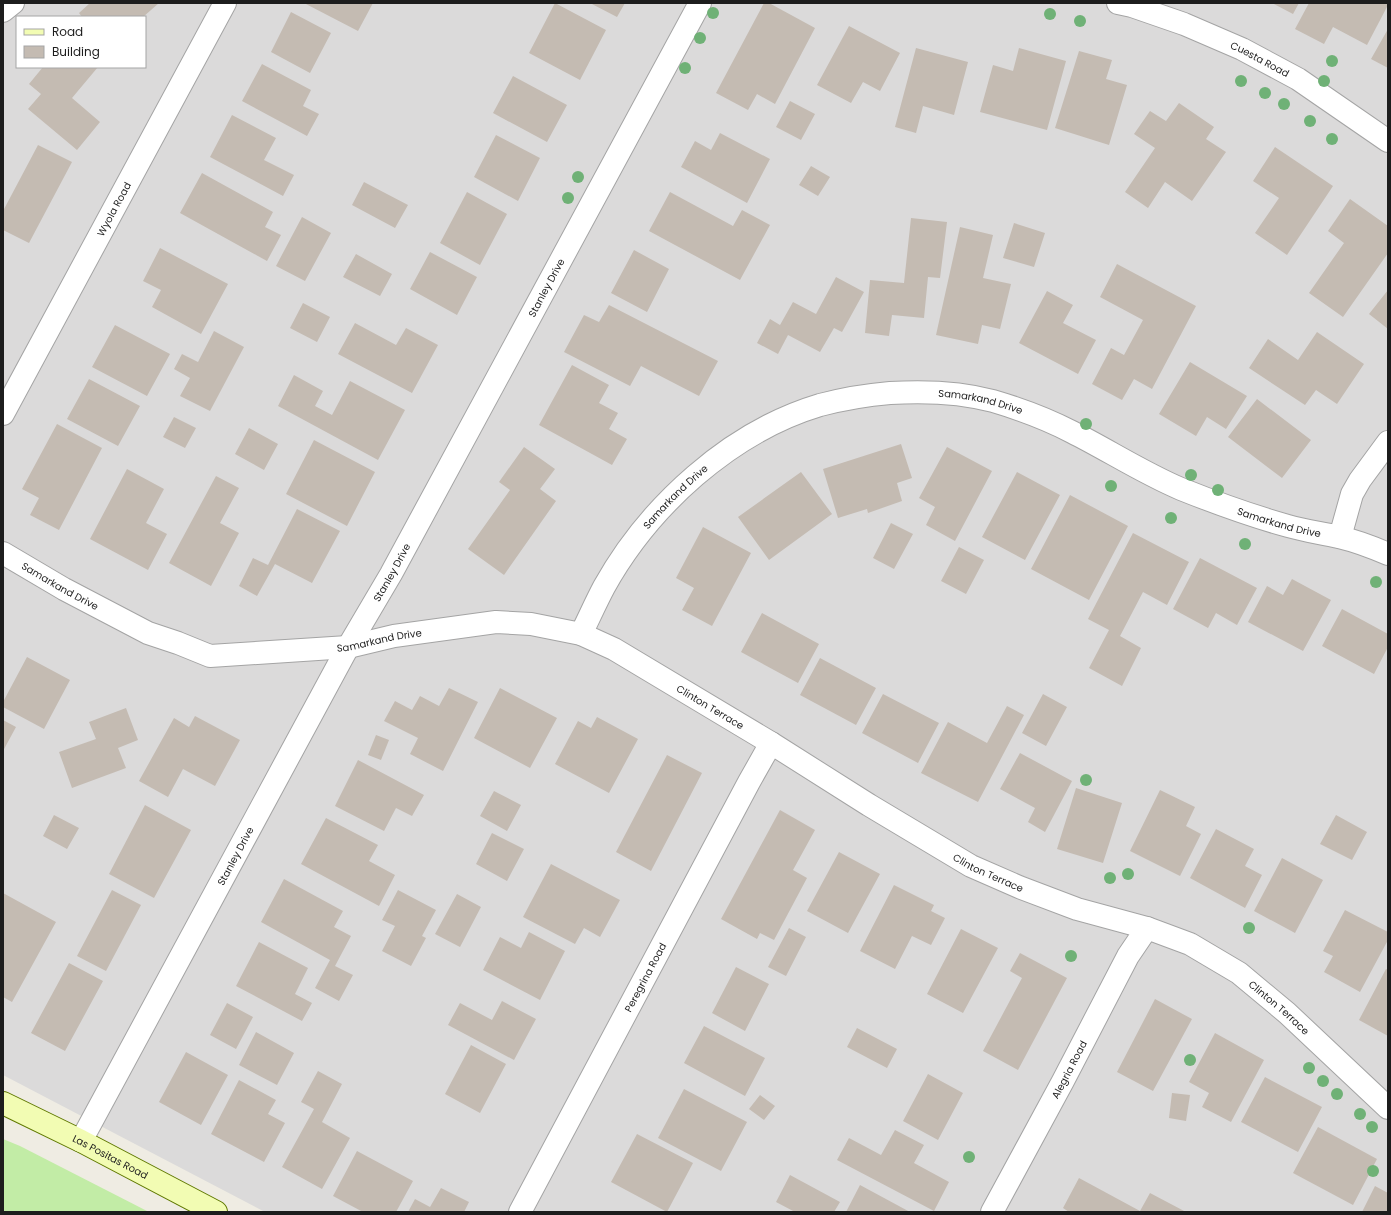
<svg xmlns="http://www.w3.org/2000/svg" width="1391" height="1215" font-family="Poppins,sans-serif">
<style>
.residential{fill:#dbdada;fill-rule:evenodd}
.grass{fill:#c2eca6}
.building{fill:#c4bbb2}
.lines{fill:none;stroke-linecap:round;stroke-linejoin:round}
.street-casing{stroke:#a4a4a4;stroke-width:24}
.secondary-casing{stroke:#607900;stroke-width:24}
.street{stroke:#fff;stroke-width:22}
.secondary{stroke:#f2fcb3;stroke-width:22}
.tree{fill:#6fb176}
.labels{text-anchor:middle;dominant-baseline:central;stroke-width:4;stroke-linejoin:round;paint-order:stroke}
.street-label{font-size:10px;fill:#1d1d1d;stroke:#fff}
</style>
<rect width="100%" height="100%" fill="#efece3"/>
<path class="residential" d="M 3,3 L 1388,3 L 1388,1212 L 265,1212 L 3,1075 ZM 17,17 L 145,17 L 145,67 L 17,67 Z"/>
<path class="grass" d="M 3,1139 L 20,1146 L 149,1212 L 3,1212 Z"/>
<path class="building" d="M 90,3 L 159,3 L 143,17 L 82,17 L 79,13 Z
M 304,3 L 373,3 L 358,31 Z
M 555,3 L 606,30 L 580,80 L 529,53 Z
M 590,3 L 625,3 L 617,17 Z
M 764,3 L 769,3 L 815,28 L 775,104 L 757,94 L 748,110 L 716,93 Z
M 1272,3 L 1299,3 L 1293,14 Z
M 1309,3 L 1388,3 L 1388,5 L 1367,45 L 1333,27 L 1324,44 L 1295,29 Z
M 291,12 L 331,33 L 310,73 L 271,52 Z
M 849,26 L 900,53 L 880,91 L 863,82 L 851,103 L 817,85 Z
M 1388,29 L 1388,68 L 1371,59 Z
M 916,48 L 968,62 L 954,115 L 923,106 L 916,133 L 895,127 Z
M 1019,48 L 1066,61 L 1047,130 L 980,112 L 993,65 L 1013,71 Z
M 1079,51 L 1112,60 L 1106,79 L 1127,85 L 1109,145 L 1055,128 Z
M 262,64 L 311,90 L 303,106 L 319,114 L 307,136 L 242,101 Z
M 43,67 L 98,67 L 72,98 L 100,122 L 77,150 L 28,109 L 41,94 L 29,84 Z
M 513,76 L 567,105 L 547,142 L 493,113 Z
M 790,101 L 815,114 L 801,140 L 776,127 Z
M 1179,103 L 1214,127 L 1206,139 L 1226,152 L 1192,201 L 1165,182 L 1148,208 L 1125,192 L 1155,148 L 1134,134 L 1150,111 L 1166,121 Z
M 232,115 L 276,138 L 264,160 L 294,175 L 283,196 L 210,157 Z
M 720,133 L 770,159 L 747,203 L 681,167 L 695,141 L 711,150 Z
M 496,135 L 540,158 L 518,201 L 474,177 Z
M 38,145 L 72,162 L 29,243 L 3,230 L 3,211 Z
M 1275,147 L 1333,186 L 1287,255 L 1255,233 L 1279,198 L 1253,181 Z
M 811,166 L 830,177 L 818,196 L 799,185 Z
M 202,173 L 273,212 L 265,227 L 281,235 L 267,261 L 180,213 Z
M 364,182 L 408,205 L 395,228 L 352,205 Z
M 467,192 L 507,214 L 480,265 L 440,243 Z
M 670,192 L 733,226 L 742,210 L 770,225 L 740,280 L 649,231 Z
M 1350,199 L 1388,226 L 1388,253 L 1343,317 L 1309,293 L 1344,243 L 1328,231 Z
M 302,217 L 331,233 L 305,281 L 276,266 Z
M 911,218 L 947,222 L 940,278 L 928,277 L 924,318 L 892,315 L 889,336 L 865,333 L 870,280 L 904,283 Z
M 1014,223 L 1045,233 L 1034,267 L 1003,258 Z
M 960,227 L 993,235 L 983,278 L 1011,284 L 1000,329 L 982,325 L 978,344 L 936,335 Z
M 160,248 L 228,284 L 201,334 L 152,307 L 161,290 L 143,281 Z
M 634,250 L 669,269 L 647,312 L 611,293 Z
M 430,252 L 477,277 L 457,315 L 410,289 Z
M 356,254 L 392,274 L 380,296 L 343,277 Z
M 1117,264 L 1196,306 L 1152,389 L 1134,379 L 1122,400 L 1092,384 L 1111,348 L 1124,355 L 1143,320 L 1100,297 Z
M 836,277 L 864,292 L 842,332 L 834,328 L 820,352 L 788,335 L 778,354 L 757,343 L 770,319 L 780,325 L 793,302 L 816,314 Z
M 1388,290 L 1388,329 L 1369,314 Z
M 1047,291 L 1073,305 L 1063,323 L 1096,340 L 1078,374 L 1019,343 Z
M 303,303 L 330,317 L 317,342 L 290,328 Z
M 609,305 L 718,361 L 699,396 L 641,366 L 630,386 L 564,352 L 584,315 L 599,322 Z
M 355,323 L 396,345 L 406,328 L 438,345 L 412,393 L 338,354 Z
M 115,325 L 170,354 L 147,396 L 92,367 Z
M 214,331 L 244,347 L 210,411 L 180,396 L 190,378 L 174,369 L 182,354 L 198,362 Z
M 1317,332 L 1364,364 L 1337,404 L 1316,390 L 1305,405 L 1249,368 L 1268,339 L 1298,360 Z
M 1190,362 L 1247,396 L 1226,429 L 1207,417 L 1196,436 L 1159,414 Z
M 572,365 L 609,385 L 599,403 L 618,413 L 609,429 L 627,439 L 612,465 L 539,425 Z
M 294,375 L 323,391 L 315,406 L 332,415 L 350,381 L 405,410 L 378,460 L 278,406 Z
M 89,379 L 140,406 L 118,446 L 67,419 Z
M 1257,399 L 1311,440 L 1282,478 L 1228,437 Z
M 174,417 L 196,428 L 185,448 L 163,437 Z
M 57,424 L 102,448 L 59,530 L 30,515 L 39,498 L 22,489 Z
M 249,428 L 278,444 L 264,470 L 235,454 Z
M 314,440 L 375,472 L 347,526 L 286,494 Z
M 901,444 L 912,478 L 897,483 L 902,501 L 868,513 L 867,509 L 838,518 L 823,469 Z
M 524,447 L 555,469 L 540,489 L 556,501 L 504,575 L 468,549 L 510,490 L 499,482 Z
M 947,447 L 992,471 L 955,541 L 926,525 L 935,507 L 919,498 Z
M 127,469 L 164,489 L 146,523 L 167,534 L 148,570 L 90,539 Z
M 801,472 L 832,514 L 769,560 L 738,517 Z
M 1017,472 L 1060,495 L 1025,560 L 982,537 Z
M 216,476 L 239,488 L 220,523 L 239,533 L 211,586 L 169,563 Z
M 1070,495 L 1128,526 L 1089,600 L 1031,569 Z
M 297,509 L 340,531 L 312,583 L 275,564 L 257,596 L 239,586 L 253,558 L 268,565 Z
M 891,523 L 913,534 L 894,569 L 873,558 Z
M 703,527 L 751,553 L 712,626 L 682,610 L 694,588 L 676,578 Z
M 1133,533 L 1189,562 L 1167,605 L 1143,592 L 1120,636 L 1141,648 L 1122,686 L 1089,668 L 1109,630 L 1088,619 Z
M 959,547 L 984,560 L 966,594 L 941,581 Z
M 1200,558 L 1257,588 L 1237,625 L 1216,613 L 1208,628 L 1173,609 Z
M 1292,579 L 1331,600 L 1303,651 L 1248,622 L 1267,586 L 1283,595 Z
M 1342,609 L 1388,634 L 1388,647 L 1374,674 L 1322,646 Z
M 762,613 L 819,644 L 798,683 L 741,652 Z
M 27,657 L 70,680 L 44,729 L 3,707 L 3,702 Z
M 820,658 L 876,688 L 856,725 L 800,695 Z
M 449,688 L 478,702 L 443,771 L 410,754 L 418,738 L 384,721 L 395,701 L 412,710 L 420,696 L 439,706 Z
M 500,688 L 557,718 L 530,768 L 474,738 Z
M 883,694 L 939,723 L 918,763 L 862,733 Z
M 1043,694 L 1067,707 L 1046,746 L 1022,733 Z
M 1007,706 L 1024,715 L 978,802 L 921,773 L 948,722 L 987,743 Z
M 126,708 L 138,740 L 118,748 L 126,768 L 72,788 L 59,752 L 96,739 L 89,722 Z
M 195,716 L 240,740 L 215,786 L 183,769 L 168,797 L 139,781 L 174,718 L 189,727 Z
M 597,717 L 638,739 L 609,793 L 555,764 L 578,721 L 591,728 Z
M 3,720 L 16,727 L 3,751 Z
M 376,735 L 389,740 L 381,760 L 368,755 Z
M 1020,753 L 1072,781 L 1045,832 L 1028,822 L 1035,808 L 1000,789 Z
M 667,755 L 702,773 L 651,871 L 616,852 Z
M 358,760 L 424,795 L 412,816 L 396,808 L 384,831 L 335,806 Z
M 1076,788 L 1122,803 L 1103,863 L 1057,849 Z
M 1160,790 L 1195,807 L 1186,826 L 1201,834 L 1180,876 L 1130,851 Z
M 494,791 L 521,805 L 507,831 L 480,816 Z
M 145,805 L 191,830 L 154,898 L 109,874 Z
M 780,810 L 815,830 L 793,870 L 807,878 L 774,940 L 760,933 L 757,939 L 721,919 Z
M 54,815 L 79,828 L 67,849 L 43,836 Z
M 1336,815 L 1367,832 L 1352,860 L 1320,844 Z
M 326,818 L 378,845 L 369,861 L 395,875 L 379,906 L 301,864 Z
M 1216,829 L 1254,849 L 1245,866 L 1262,875 L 1245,908 L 1190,878 Z
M 492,833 L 524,849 L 507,881 L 476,864 Z
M 839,852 L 880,874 L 848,933 L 807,911 Z
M 1282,858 L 1323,880 L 1295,933 L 1254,911 Z
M 551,864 L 620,900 L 600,937 L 584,928 L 575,944 L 523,917 Z
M 284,879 L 343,911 L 334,927 L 351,936 L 335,966 L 353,975 L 339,1001 L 315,988 L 330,960 L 261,922 Z
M 894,885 L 934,905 L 931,911 L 945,918 L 931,945 L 912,936 L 895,969 L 860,951 Z
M 112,890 L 141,905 L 106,971 L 77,956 Z
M 398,890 L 436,910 L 422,936 L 426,938 L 411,966 L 382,951 L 395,926 L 382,920 Z
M 3,893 L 56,922 L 12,1002 L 3,997 Z
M 457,894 L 481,907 L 460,947 L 435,934 Z
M 1345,910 L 1388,932 L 1388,940 L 1360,992 L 1324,972 L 1333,956 L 1323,951 Z
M 789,928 L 806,937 L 786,976 L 768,967 Z
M 961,929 L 998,948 L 963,1013 L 927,994 Z
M 529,932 L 565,951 L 540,1000 L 483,970 L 500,937 L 521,948 Z
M 259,942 L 308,968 L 295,994 L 312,1003 L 302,1021 L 236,986 Z
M 1020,953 L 1067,978 L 1018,1070 L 983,1051 L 1022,978 L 1010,971 Z
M 69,963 L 103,981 L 65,1051 L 31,1033 Z
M 736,967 L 769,984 L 745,1031 L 712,1013 Z
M 1386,969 L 1388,970 L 1388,1036 L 1359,1020 Z
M 1155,999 L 1192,1019 L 1153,1091 L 1117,1072 Z
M 502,1001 L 536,1019 L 514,1060 L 448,1025 L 460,1003 L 492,1020 Z
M 227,1003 L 253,1017 L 236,1049 L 210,1035 Z
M 704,1026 L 765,1058 L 745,1096 L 684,1063 Z
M 857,1028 L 897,1049 L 887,1068 L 847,1047 Z
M 256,1032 L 294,1053 L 277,1085 L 239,1065 Z
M 1215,1033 L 1264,1060 L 1231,1122 L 1202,1107 L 1209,1093 L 1189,1082 Z
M 471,1045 L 506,1064 L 480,1113 L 445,1094 Z
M 186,1052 L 228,1075 L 201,1125 L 159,1102 Z
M 318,1071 L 342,1084 L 322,1122 L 350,1138 L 322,1189 L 282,1167 L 314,1109 L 301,1102 Z
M 928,1074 L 963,1093 L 938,1140 L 903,1121 Z
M 1265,1077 L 1322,1107 L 1298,1152 L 1241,1122 Z
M 239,1080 L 276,1100 L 268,1114 L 285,1123 L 264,1162 L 211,1134 Z
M 684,1089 L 747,1122 L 721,1171 L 658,1138 Z
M 1172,1093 L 1190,1095 L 1186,1121 L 1169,1118 Z
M 760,1095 L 775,1106 L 764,1120 L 749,1109 Z
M 1318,1127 L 1377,1159 L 1353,1205 L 1293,1173 Z
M 895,1130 L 924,1145 L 914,1163 L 949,1182 L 934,1211 L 837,1160 L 849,1138 L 881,1155 Z
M 637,1134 L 693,1163 L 667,1212 L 611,1182 Z
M 357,1151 L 413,1181 L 396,1212 L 363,1212 L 333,1196 Z
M 790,1175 L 840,1202 L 834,1212 L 795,1212 L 776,1202 Z
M 1079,1178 L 1140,1211 L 1150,1193 L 1186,1212 L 1069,1212 L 1063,1208 Z
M 860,1185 L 910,1212 L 846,1212 Z
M 1375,1186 L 1388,1193 L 1388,1212 L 1362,1212 Z
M 441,1188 L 469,1202 L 464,1212 L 408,1212 L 415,1199 L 430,1207 Z"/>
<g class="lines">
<defs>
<g id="street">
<path id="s1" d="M 1118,3 L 1132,6 L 1184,24 L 1242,49 L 1298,79 L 1388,141"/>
<path d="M 3,11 L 13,3"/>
<path id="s2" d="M 3,414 L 225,3"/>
<path d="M 1340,537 L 1352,494 L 1360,480 L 1388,442"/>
<path id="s3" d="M 3,553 L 64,589 L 148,633 L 178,643 L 210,656 L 348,647 L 394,636 L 496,622 L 531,624 L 581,634 L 614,649 L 771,743 L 869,805 L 971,866 L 1019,887 L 1077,909 L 1147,928 L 1190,944 L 1239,973 L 1287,1013 L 1388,1108"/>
<path id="s4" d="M 581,634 C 589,618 596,602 604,587 C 649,506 730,432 820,405 C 843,399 866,395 890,393 C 924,391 960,392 993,401 C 1020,409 1047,419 1072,432 C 1108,450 1143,473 1181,489 C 1216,503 1252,516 1288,526 C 1305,531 1322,533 1339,537 C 1356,541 1372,547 1388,554"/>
<path id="s5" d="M 81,1141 L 348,647 L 391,574 L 700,3"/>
<path id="s6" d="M 520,1212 L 749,782 L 771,743"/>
<path id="s7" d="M 992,1212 L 1063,1081 L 1128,956 L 1147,928"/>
</g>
<g id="secondary">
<path id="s8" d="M 3,1103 L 81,1141 L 216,1212"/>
</g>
</defs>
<use href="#street" class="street-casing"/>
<use href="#secondary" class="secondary-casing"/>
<use href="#street" class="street"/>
<use href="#secondary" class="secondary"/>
</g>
<g class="tree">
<circle cx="713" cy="13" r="6"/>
<circle cx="1050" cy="14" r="6"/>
<circle cx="1080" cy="21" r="6"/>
<circle cx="700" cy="38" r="6"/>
<circle cx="1332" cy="61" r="6"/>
<circle cx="685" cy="68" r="6"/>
<circle cx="1241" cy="81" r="6"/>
<circle cx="1324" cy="81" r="6"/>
<circle cx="1265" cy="93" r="6"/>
<circle cx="1284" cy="104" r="6"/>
<circle cx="1310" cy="121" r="6"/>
<circle cx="1332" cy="139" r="6"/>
<circle cx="578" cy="177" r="6"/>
<circle cx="568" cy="198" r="6"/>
<circle cx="1086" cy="424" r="6"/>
<circle cx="1191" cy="475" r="6"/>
<circle cx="1111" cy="486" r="6"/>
<circle cx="1218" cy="490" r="6"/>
<circle cx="1171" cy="518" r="6"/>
<circle cx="1245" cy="544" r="6"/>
<circle cx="1376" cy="582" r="6"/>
<circle cx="1086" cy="780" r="6"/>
<circle cx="1128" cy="874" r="6"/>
<circle cx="1110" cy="878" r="6"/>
<circle cx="1249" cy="928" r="6"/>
<circle cx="1071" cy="956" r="6"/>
<circle cx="1190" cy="1060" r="6"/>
<circle cx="1309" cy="1068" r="6"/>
<circle cx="1323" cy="1081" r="6"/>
<circle cx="1337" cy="1094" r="6"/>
<circle cx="1360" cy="1114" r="6"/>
<circle cx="1372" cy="1127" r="6"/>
<circle cx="969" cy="1157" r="6"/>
<circle cx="1373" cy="1171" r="6"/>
</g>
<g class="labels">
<g class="street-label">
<text stroke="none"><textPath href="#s1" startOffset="153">Cuesta Road</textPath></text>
<text stroke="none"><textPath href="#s2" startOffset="233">Wyola Road</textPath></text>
<text stroke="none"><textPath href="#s5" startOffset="972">Stanley Drive</textPath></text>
<text stroke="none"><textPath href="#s4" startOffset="504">Samarkand Drive</textPath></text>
<text stroke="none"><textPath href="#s4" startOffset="168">Samarkand Drive</textPath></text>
<text stroke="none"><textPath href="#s4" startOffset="828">Samarkand Drive</textPath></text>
<text stroke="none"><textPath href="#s5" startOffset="648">Stanley Drive</textPath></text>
<text stroke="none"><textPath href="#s3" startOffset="66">Samarkand Drive</textPath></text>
<text stroke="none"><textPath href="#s3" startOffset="402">Samarkand Drive</textPath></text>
<text stroke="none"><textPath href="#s3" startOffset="755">Clinton Terrace</textPath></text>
<text stroke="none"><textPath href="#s5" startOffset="324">Stanley Drive</textPath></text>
<text stroke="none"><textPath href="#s3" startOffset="1079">Clinton Terrace</textPath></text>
<text stroke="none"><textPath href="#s6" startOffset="266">Peregrina Road</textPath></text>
<text stroke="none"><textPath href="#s3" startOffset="1403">Clinton Terrace</textPath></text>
<text stroke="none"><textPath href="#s7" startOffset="162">Alegria Road</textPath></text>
<text stroke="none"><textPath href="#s8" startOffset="120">Las Positas Road</textPath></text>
</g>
</g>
<rect width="1391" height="1215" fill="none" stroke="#1d1d1d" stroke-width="8"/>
<rect x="16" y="16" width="130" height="52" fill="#ffffff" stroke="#a5a5a5"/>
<rect x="24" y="29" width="20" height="6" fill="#f2fcb3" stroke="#a5a5a5"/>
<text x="52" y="36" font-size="12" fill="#1d1d1d">Road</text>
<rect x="24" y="46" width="20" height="12" fill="#c4bbb2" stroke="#a5a5a5"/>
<text x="52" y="56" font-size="12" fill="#1d1d1d">Building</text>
</svg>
